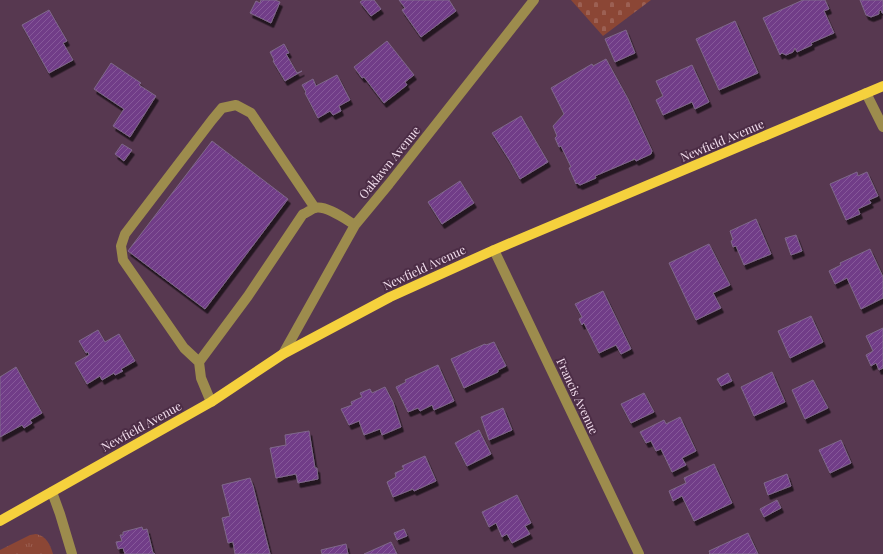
<svg xmlns="http://www.w3.org/2000/svg" width="883" height="554" font-family="'Playfair Display',serif">
<style>
.grass{fill:url(#grass-tufts)}
.cemetery{fill:url(#cemetery-stones)}
.building{fill:url(#building-hatch);stroke:#7f688a;filter:url(#shadow)}
.lines{fill:none;stroke-linecap:round;stroke-linejoin:round}
.minor{stroke:#9d8c4d;stroke-width:10}
.major{stroke:#f5d13d;stroke-width:10}
.labels{text-anchor:middle;dominant-baseline:central;stroke-width:4;stroke-linejoin:round;paint-order:stroke}
.street-label{font-size:12px;fill:#f4e0ef;stroke:#4c2d46}
</style>
<defs>
<pattern id="grass-tufts" width="24" height="20" patternUnits="userSpaceOnUse"><rect width="24" height="20" fill="#8b4635"/><path d="M3 7l-1-3M5 7V3M7 7l1-3M15 17l-1-3M17 17v-4M19 17l1-3" fill="none" stroke="#9c6053"/></pattern>
<pattern id="cemetery-stones" width="16" height="16" patternUnits="userSpaceOnUse"><rect width="16" height="16" fill="#8b4635"/><path d="M2 7V4a2 2 0 0 1 4 0v3zM10 15v-3a2 2 0 0 1 4 0v3z" fill="#9c6053"/></pattern>
<pattern id="building-hatch" width="6" height="6" patternUnits="userSpaceOnUse"><rect width="6" height="6" fill="#713d88"/><path d="M-1 1l2-2M0 6l6-6M5 7l2-2" fill="none" stroke="#865999"/></pattern>
<filter id="shadow"><feDropShadow dx="2.5" dy="4.5" stdDeviation="0" flood-color="#0009"/></filter>
</defs>
<rect width="100%" height="100%" fill="#573850"/>
<path class="grass" d="M 36,534 C 46,536 50,544 53,554 L 0,554 L 0,550 L 30,535 Z"/>
<path class="cemetery" d="M 571,0 L 651,0 L 603,36 Z"/>
<path class="building" d="M 261,0 L 275,0 L 280,2 L 271,23 L 250,13 L 256,1 L 260,3 Z
M 363,0 L 374,0 L 381,9 L 371,16 L 360,2 Z
M 399,0 L 449,0 L 456,11 L 421,37 L 402,10 L 405,8 Z
M 803,0 L 825,0 L 829,9 L 824,11 L 834,33 L 811,43 L 812,45 L 797,52 L 795,48 L 793,52 L 786,55 L 782,53 L 780,55 L 763,18 Z
M 860,0 L 883,0 L 883,13 L 882,13 L 881,10 L 879,11 L 879,14 L 871,17 L 866,15 Z
M 49,10 L 67,41 L 63,43 L 73,60 L 49,73 L 22,25 Z
M 735,21 L 758,73 L 719,90 L 696,39 Z
M 626,30 L 635,53 L 615,62 L 605,39 Z
M 387,41 L 414,75 L 405,82 L 407,85 L 384,103 L 364,77 L 362,78 L 354,67 Z
M 284,44 L 289,53 L 286,54 L 297,73 L 302,71 L 285,81 L 273,61 L 274,60 L 270,52 Z
M 606,59 L 628,99 L 652,151 L 651,154 L 636,161 L 635,159 L 595,176 L 596,178 L 580,185 L 577,183 L 576,184 L 569,168 L 571,167 L 561,146 L 559,147 L 555,138 L 557,136 L 553,126 L 564,114 L 551,88 L 592,64 L 593,66 Z
M 111,63 L 141,83 L 139,85 L 156,96 L 130,137 L 113,126 L 124,109 L 94,89 Z
M 692,65 L 709,102 L 695,109 L 692,102 L 663,115 L 656,100 L 663,96 L 656,81 Z
M 337,75 L 350,100 L 339,106 L 341,111 L 333,115 L 330,111 L 318,118 L 305,93 L 306,92 L 302,85 L 313,79 L 316,86 Z
M 521,116 L 548,162 L 520,179 L 510,161 L 492,133 Z
M 212,141 L 288,199 L 205,309 L 128,251 Z
M 122,144 L 132,150 L 124,161 L 115,154 Z
M 857,172 L 858,176 L 867,172 L 878,196 L 869,200 L 871,203 L 858,209 L 860,214 L 846,220 L 830,184 Z
M 460,181 L 474,203 L 442,224 L 428,202 Z
M 756,219 L 771,254 L 744,265 L 736,246 L 733,247 L 731,241 L 733,240 L 730,231 Z
M 796,235 L 802,251 L 791,255 L 785,238 Z
M 709,244 L 730,285 L 713,293 L 721,308 L 696,320 L 669,263 Z
M 870,249 L 883,277 L 883,298 L 861,309 L 847,278 L 835,284 L 829,271 L 841,265 L 840,263 Z
M 603,291 L 631,349 L 621,354 L 616,345 L 599,353 L 584,323 L 582,325 L 579,319 L 582,317 L 575,304 Z
M 811,316 L 823,342 L 790,358 L 778,331 Z
M 883,328 L 883,368 L 879,370 L 876,363 L 871,366 L 866,355 L 873,351 L 866,336 Z
M 98,330 L 105,342 L 119,334 L 135,361 L 121,369 L 123,371 L 115,375 L 114,373 L 102,380 L 100,376 L 87,384 L 75,363 L 89,355 L 88,352 L 86,353 L 79,341 Z
M 494,342 L 506,366 L 498,370 L 498,372 L 464,388 L 451,359 L 485,344 L 486,345 Z
M 438,365 L 454,401 L 434,410 L 432,405 L 420,411 L 418,408 L 408,412 L 396,387 L 406,382 L 405,380 Z
M 16,367 L 42,413 L 30,420 L 32,423 L 24,428 L 22,425 L 0,437 L 0,377 Z
M 772,372 L 785,402 L 754,416 L 741,387 Z
M 728,373 L 732,381 L 721,386 L 717,379 Z
M 813,380 L 828,408 L 805,419 L 792,390 Z
M 385,387 L 393,402 L 401,427 L 382,435 L 380,429 L 364,435 L 359,421 L 349,425 L 341,409 L 352,405 L 351,402 L 362,397 L 360,393 L 370,389 L 372,393 Z
M 644,393 L 654,412 L 631,423 L 621,404 Z
M 503,408 L 512,430 L 489,440 L 481,417 Z
M 680,417 L 696,451 L 682,458 L 686,465 L 672,472 L 661,449 L 656,451 L 651,441 L 646,443 L 640,432 L 664,420 L 666,424 Z
M 479,430 L 491,454 L 467,466 L 455,443 Z
M 309,431 L 315,468 L 317,468 L 318,479 L 298,483 L 296,474 L 276,478 L 270,448 L 286,445 L 285,435 Z
M 841,440 L 851,463 L 830,473 L 819,450 Z
M 425,456 L 436,481 L 414,491 L 413,489 L 393,497 L 387,482 L 396,477 L 395,473 L 404,469 L 402,466 Z
M 714,464 L 732,503 L 694,521 L 682,496 L 673,501 L 669,491 L 686,483 L 684,478 Z
M 787,474 L 791,486 L 768,495 L 764,483 Z
M 250,478 L 253,486 L 270,554 L 235,554 L 233,542 L 228,543 L 222,518 L 230,516 L 222,485 Z
M 517,495 L 531,523 L 525,526 L 530,534 L 512,543 L 507,534 L 502,537 L 496,523 L 489,527 L 482,512 Z
M 777,500 L 781,508 L 764,517 L 760,509 Z
M 142,527 L 143,530 L 147,529 L 153,553 L 154,553 L 155,554 L 125,554 L 123,548 L 118,549 L 116,542 L 122,541 L 120,535 L 123,535 L 123,532 Z
M 404,529 L 407,536 L 397,540 L 394,533 Z
M 748,533 L 758,554 L 709,554 L 710,553 L 709,551 Z
M 391,542 L 397,554 L 364,554 Z
M 346,544 L 348,554 L 322,554 L 321,550 Z"/>
<g class="lines">
<path class="minor" d="M 866,93 L 883,127
M 494,250 L 639,554
M 283,354 L 355,225 L 389,184 L 534,0
M 199,362 L 184,348 L 123,260 L 121,246 L 125,234 L 212,120 L 222,108 L 236,105 L 251,113 L 315,208
M 211,402 L 201,378 L 199,362 L 248,296 L 303,214 C 307,213 311,209 315,208 C 326,205 345,219 355,225
M 52,492 L 60,514 L 72,554"/>
<path class="major" d="M 0,521 L 211,402 L 283,354 L 390,297 L 494,250 L 883,86"/>
</g>
<g class="labels">
<g class="street-label">
<text transform="translate(722 140) rotate(-23)">Newfield Avenue</text>
<text transform="translate(389 162) rotate(-51)">Oaklawn Avenue</text>
<text transform="translate(424 267) rotate(-25)">Newfield Avenue</text>
<text transform="translate(578 396) rotate(65)">Francis Avenue</text>
<text transform="translate(141 426) rotate(-29)">Newfield Avenue</text>
</g>
</g>
</svg>
